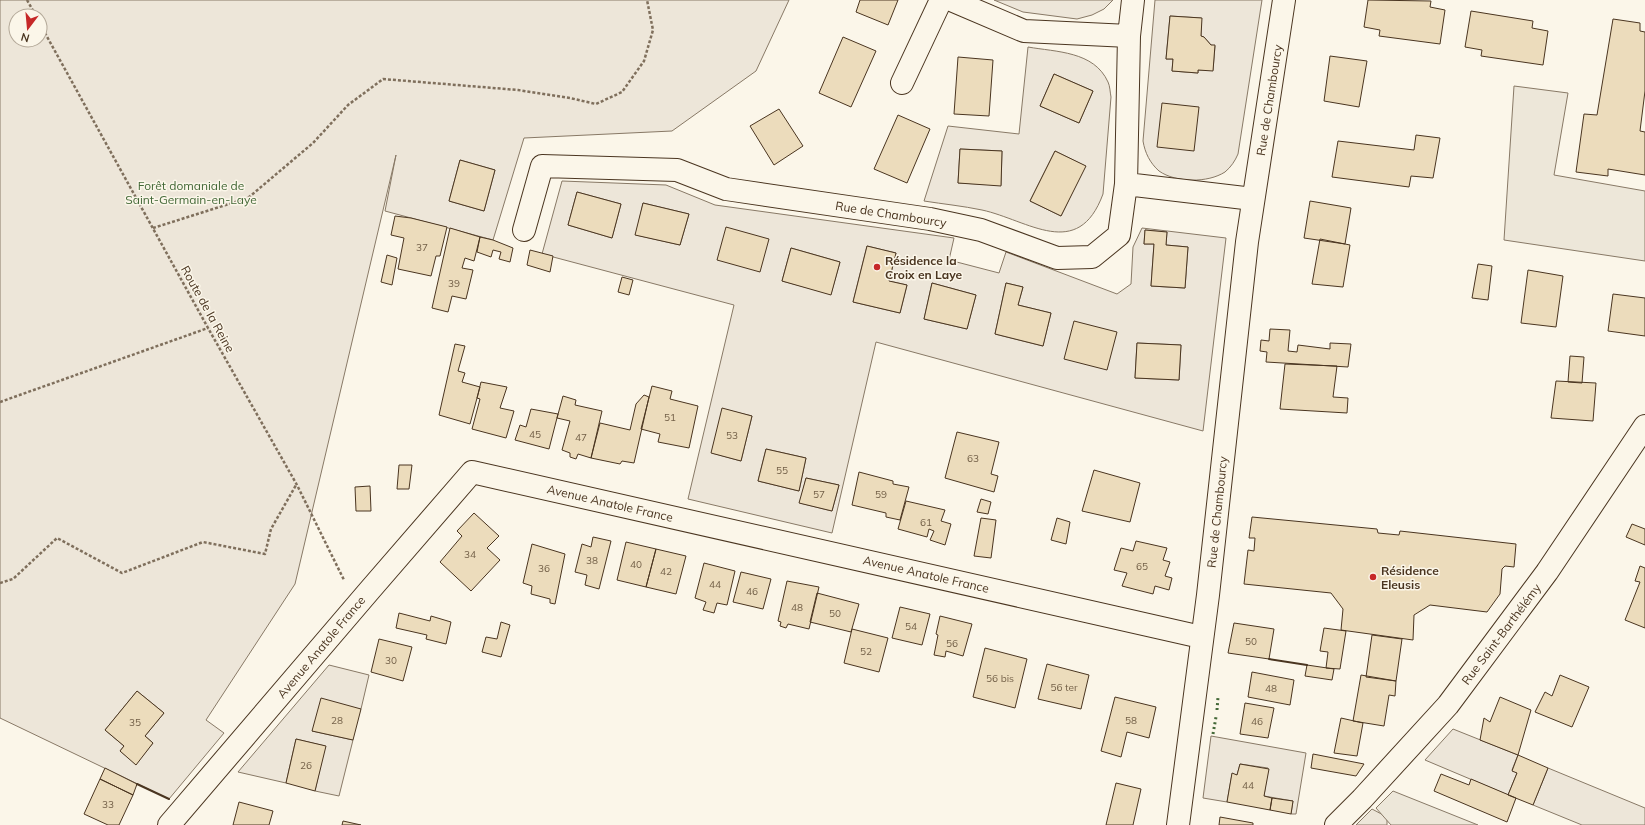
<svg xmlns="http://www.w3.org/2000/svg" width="1645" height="825" font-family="Mulish,sans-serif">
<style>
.green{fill:#ede6d9;stroke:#887966;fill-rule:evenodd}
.parking{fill:#ede7d9;stroke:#887966}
.building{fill:#ecdcbc;stroke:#4a3520}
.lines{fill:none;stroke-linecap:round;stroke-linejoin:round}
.minor-casing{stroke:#4a3520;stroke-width:24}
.path{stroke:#7f6f5c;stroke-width:2.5;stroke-dasharray:3 2;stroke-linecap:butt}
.minor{stroke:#fbf6e9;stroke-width:22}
.hedge{stroke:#436837;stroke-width:3;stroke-dasharray:2 3;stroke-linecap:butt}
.wall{stroke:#4a3520;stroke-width:2}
.poi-dot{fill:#c62828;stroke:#fbf6e9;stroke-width:1.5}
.labels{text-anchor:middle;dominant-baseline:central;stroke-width:3;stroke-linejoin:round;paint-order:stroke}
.number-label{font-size:10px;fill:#725f47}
.street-label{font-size:12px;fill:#4a3520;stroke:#fbf6e9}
.park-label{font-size:12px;fill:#436837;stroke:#fbf6e9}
.poi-label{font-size:12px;font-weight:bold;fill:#4a3520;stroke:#fbf6e9;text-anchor:start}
</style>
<rect width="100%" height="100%" fill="#fbf6e9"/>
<path class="green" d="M 0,0 L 789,0 L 756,71 L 672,131 L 524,138 L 493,240 L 385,211 L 396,155 L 295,584 L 206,720 L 224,733 L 169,799 L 0,718 ZM 16,16 L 40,16 L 40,40 L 16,40 ZM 460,160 L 495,170 L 484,211 L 449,201 ZM 137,691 L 164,713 L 145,736 L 153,743 L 136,764 L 120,751 L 124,746 L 105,730 Z
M 994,0 L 1113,0 L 1104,9 L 1092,15 L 1077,19 L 1023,12 Z
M 1155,0 L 1262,0 L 1238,154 C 1235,161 1231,167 1225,172 C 1208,183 1176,183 1159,171 C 1150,163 1145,153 1143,141 ZM 1170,16 L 1201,18 L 1201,36 L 1204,37 L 1211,45 L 1215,46 L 1213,70 L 1198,70 L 1198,73 L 1172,71 L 1173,59 L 1166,59 Z
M 1028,47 C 1056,52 1094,51 1108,82 C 1110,86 1110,92 1111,97 L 1103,194 C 1078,262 1028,220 982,210 C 963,206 943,204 924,201 L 948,126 L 1019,134 ZM 1054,74 L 1093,91 L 1079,123 L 1040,106 ZM 960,149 L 1002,151 L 1001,185 L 958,183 ZM 1055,151 L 1085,166 L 1061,216 L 1030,201 Z
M 562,181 L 666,185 L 715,205 L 954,238 L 949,260 L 999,273 L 1006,252 L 1117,294 L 1131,284 L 1133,247 L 1142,228 L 1226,238 L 1203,431 L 876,342 L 832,533 L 688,499 L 734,305 L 542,254 ZM 577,192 L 621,204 L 612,238 L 568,225 ZM 643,203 L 689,214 L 680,245 L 636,235 ZM 1145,230 L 1167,232 L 1166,245 L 1188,247 L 1185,288 L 1151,286 L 1154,244 L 1144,244 ZM 867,246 L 896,253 L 889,281 L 907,285 L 900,313 L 853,302 ZM 791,248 L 840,262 L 831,294 L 782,281 ZM 932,283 L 976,295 L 967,329 L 924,319 ZM 1006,283 L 1023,287 L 1018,305 L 1051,313 L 1043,346 L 995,334 ZM 1137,343 L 1181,345 L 1179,380 L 1135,378 ZM 723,409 L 752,416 L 741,461 L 712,453 ZM 766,449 L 806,458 L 799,491 L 758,481 ZM 806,478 L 839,485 L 832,511 L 800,503 Z
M 329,665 L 369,675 L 361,709 L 312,731 L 353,740 L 339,796 L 315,791 L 325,746 L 296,739 L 286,783 L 238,772 Z
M 1453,729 L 1518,755 L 1512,770 L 1517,773 L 1508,795 L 1425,760 Z
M 1211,736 L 1306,753 L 1296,814 L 1291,814 L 1293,801 L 1264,796 L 1268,768 L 1240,764 L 1237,775 L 1232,774 L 1227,802 L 1203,798 Z
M 1548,768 L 1645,808 L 1645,825 L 1582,825 L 1533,805 Z
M 1372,809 L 1387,817 L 1387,825 L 1356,825 Z"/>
<path class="parking" d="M 1514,86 L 1568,93 L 1554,175 L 1645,191 L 1645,261 L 1504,240 Z
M 1393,791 L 1478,825 L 1391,825 L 1376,808 Z"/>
<path class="building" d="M 860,0 L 898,0 L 888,25 L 856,12 Z
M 1368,0 L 1431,1 L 1430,7 L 1445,10 L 1440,44 L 1379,36 L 1380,30 L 1364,27 Z
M 1471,11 L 1533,21 L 1532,28 L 1548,31 L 1543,65 L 1481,56 L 1482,50 L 1465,47 Z
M 1170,16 L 1202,18 L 1201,36 L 1204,37 L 1211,45 L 1215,45 L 1213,71 L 1198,70 L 1198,73 L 1172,71 L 1173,59 L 1166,59 Z
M 1613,19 L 1640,23 L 1640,31 L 1645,32 L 1645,91 L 1640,131 L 1645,132 L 1645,175 L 1608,169 L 1608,176 L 1576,172 L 1584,114 L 1597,115 Z
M 843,37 L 876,51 L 851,107 L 819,93 Z
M 1330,56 L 1367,61 L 1359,107 L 1324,101 Z
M 958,57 L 993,60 L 989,116 L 954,114 Z
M 1054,74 L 1093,91 L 1079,123 L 1040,106 Z
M 1162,103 L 1199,107 L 1194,151 L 1157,147 Z
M 779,109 L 803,146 L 774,165 L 750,126 Z
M 898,115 L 930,129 L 907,183 L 874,169 Z
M 1416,135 L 1440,138 L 1433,178 L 1411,176 L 1409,187 L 1332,177 L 1338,141 L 1414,150 Z
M 960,149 L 1002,151 L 1001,186 L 958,183 Z
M 1055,151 L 1086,166 L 1061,216 L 1030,201 Z
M 460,160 L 495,170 L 484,211 L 449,201 Z
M 577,192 L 621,204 L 612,238 L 568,225 Z
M 1310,201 L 1351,208 L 1345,244 L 1304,238 Z
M 643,203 L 689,214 L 680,245 L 635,235 Z
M 395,216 L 411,218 L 447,227 L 440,256 L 436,256 L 431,276 L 398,269 L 404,238 L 391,235 Z
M 726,227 L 769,239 L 760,272 L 717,260 Z
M 450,228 L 480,237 L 474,261 L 465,258 L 462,268 L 473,270 L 466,299 L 452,296 L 448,312 L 432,308 Z
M 1145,230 L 1167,232 L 1166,245 L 1188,247 L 1185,288 L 1151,286 L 1154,244 L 1144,244 Z
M 480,237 L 493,240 L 513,248 L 510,262 L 499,259 L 501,252 L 493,250 L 491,257 L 477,252 Z
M 1320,239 L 1350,245 L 1343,287 L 1312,284 Z
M 867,246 L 896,253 L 889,281 L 907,285 L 900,313 L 853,302 Z
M 791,248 L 840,262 L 831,295 L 782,281 Z
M 530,250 L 553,256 L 550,272 L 527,265 Z
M 387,255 L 397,258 L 392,285 L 381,282 Z
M 1478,264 L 1492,266 L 1488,300 L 1472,298 Z
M 1528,270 L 1563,276 L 1556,327 L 1521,323 Z
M 622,277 L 633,280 L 629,295 L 618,292 Z
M 932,283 L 976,295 L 967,329 L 924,319 Z
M 1006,283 L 1023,287 L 1018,305 L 1051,313 L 1043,346 L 995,334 Z
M 1613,294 L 1645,298 L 1645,336 L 1608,331 Z
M 1074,321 L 1117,332 L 1107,370 L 1064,359 Z
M 1270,329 L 1290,330 L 1288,351 L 1297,352 L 1298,345 L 1330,349 L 1330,343 L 1351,344 L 1348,367 L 1266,362 L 1267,352 L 1260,351 L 1261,340 L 1269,341 Z
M 1137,343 L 1181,345 L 1179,380 L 1135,378 Z
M 455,344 L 465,346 L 458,371 L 465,373 L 462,382 L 480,387 L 470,424 L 439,415 Z
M 1570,356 L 1584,357 L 1582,383 L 1568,382 Z
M 1285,364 L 1337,366 L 1333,397 L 1348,398 L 1347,413 L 1280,409 Z
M 1556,381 L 1596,383 L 1593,421 L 1551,418 Z
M 481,382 L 507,387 L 500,408 L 514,411 L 506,438 L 472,429 L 480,399 L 477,398 Z
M 652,386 L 672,391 L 670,399 L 698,406 L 689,448 L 658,442 L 660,434 L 641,429 Z
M 644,395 L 649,397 L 634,463 L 622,461 L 620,464 L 591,458 L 600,423 L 630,430 L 636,404 Z
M 563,396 L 576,400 L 575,405 L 602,411 L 591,458 L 578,454 L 576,459 L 570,457 L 570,453 L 562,450 L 570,421 L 557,418 Z
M 722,408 L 752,416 L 741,461 L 711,453 Z
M 531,409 L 558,414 L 549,449 L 515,440 L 520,425 L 526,427 Z
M 957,432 L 999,442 L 991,474 L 998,476 L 994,492 L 945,478 Z
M 766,449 L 806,458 L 799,491 L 758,481 Z
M 399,465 L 412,465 L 409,489 L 397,489 Z
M 1094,470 L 1140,483 L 1130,522 L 1082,511 Z
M 859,472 L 893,481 L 893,484 L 909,487 L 900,520 L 886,517 L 886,513 L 852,505 Z
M 806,478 L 839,485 L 832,511 L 799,503 Z
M 370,486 L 371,511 L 356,511 L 355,487 Z
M 981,499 L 991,502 L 988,514 L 977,512 Z
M 906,501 L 945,510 L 941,521 L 951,524 L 945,545 L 930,540 L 934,531 L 929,529 L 927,537 L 898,529 Z
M 474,513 L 499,536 L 487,548 L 500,560 L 471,591 L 440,562 L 462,536 L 457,531 Z
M 1252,517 L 1377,529 L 1378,533 L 1399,535 L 1400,531 L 1516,544 L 1514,567 L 1505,566 L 1502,569 L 1500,594 L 1487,612 L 1430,605 L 1414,615 L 1413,640 L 1341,630 L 1343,609 L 1331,593 L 1244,584 L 1248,550 L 1254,551 L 1255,538 L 1249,538 Z
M 981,518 L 996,520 L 991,558 L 974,556 Z
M 1057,518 L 1070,522 L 1066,544 L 1051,540 Z
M 1632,524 L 1645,529 L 1645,545 L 1626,537 Z
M 593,537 L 611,541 L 599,589 L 585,585 L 587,575 L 575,572 L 582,544 L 591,547 Z
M 1136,541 L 1167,548 L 1163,560 L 1170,562 L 1165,576 L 1172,578 L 1169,590 L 1155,586 L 1153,594 L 1122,586 L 1127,573 L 1114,570 L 1121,548 L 1133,551 Z
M 626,542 L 656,549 L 646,587 L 617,580 Z
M 532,544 L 565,554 L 555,604 L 550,603 L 550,599 L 531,594 L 532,586 L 523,583 Z
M 656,549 L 686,556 L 676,594 L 646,587 Z
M 704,563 L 735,571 L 727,605 L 717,603 L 714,613 L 703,610 L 706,602 L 695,598 Z
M 1640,566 L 1645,568 L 1645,628 L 1625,620 L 1640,582 L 1635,581 Z
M 741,572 L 771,579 L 763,609 L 733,602 Z
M 787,581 L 819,587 L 809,629 L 788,624 L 786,628 L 780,626 L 781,622 L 778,621 Z
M 817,593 L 859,604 L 851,632 L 810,622 Z
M 900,607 L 930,614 L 922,645 L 892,638 Z
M 399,613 L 430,621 L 431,616 L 451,622 L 446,644 L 426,639 L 427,635 L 396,628 Z
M 940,616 L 972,624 L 963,656 L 946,651 L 945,657 L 934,655 L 938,635 L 936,634 Z
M 501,622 L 510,625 L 501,657 L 482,652 L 486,637 L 497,639 Z
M 1234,623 L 1274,629 L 1269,659 L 1228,653 Z
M 1324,628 L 1346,631 L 1340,669 L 1326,668 L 1328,652 L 1320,651 Z
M 852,629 L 888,638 L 879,672 L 844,663 Z
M 1372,635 L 1402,639 L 1396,681 L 1366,677 Z
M 379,639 L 412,647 L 403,681 L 371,672 Z
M 985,648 L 1027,659 L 1015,708 L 973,697 Z
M 1047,664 L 1089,675 L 1081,709 L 1038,699 Z
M 1307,665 L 1334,669 L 1332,680 L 1305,676 Z
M 1252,672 L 1294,680 L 1290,705 L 1248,697 Z
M 1361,675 L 1396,681 L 1395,696 L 1389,695 L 1384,726 L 1353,721 Z
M 1560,675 L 1589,687 L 1572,727 L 1535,712 L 1545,692 L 1552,696 Z
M 137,691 L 164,713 L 145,736 L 153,743 L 136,765 L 120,751 L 124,746 L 105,730 Z
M 1115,697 L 1156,707 L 1149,738 L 1127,732 L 1121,757 L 1101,751 Z
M 1500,697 L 1531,710 L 1518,755 L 1480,740 L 1484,718 L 1490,722 Z
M 321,698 L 361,709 L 353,740 L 312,731 Z
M 1245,703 L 1274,708 L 1268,738 L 1240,734 Z
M 1341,718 L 1363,723 L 1357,756 L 1334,753 Z
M 296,739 L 326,746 L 315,791 L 286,783 Z
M 1313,754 L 1364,764 L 1356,776 L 1311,768 Z
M 1518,755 L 1548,768 L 1533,805 L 1508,795 L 1517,773 L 1512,771 Z
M 1240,764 L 1269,769 L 1264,796 L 1272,798 L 1270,810 L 1227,802 L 1232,773 L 1237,775 Z
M 105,768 L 137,784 L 133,795 L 100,779 Z
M 1441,774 L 1469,785 L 1471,779 L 1516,798 L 1507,822 L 1434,791 Z
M 100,779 L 133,795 L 119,825 L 108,825 L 84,814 Z
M 1116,783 L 1141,789 L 1133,825 L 1106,825 Z
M 1272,798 L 1293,801 L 1291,814 L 1270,810 Z
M 239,802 L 273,811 L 269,825 L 233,825 Z
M 1220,817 L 1253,823 L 1253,825 L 1219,825 Z
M 343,821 L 361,825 L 342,825 Z"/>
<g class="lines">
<defs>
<path id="minor" d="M 951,0 L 1024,31 L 1129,36
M 902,83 L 941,0
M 1126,184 L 1129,36 L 1133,0
M 524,230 L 542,166 L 677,170 L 726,189 L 930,219 L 981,230 L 1057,258 L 1092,257 L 1119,235 L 1126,184 L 1253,199
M 169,825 L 369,591 L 472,472 L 1201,637
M 1178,825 L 1208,595 L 1247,242 L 1284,0
M 1336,825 L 1362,799 L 1448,705 L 1547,572 L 1645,426"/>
</defs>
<use href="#minor" class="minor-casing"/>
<path class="path" d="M 27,0 L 36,16
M 40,24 L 208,328 L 297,485 L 344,580
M 153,228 L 248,198 L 313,143 L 348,105 L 383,79 L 518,90 L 570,98 L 596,104 L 622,92 L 644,61 L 653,30 L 647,0
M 0,402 L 208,328
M 0,583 L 13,579 L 57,538 L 122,573 L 203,542 L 265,554 L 271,529 L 296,485"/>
<use href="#minor" class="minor"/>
<path class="hedge" d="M 1217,710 L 1218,697
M 1213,734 L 1216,717"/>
<path class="wall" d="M 1269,659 L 1307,665
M 137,784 L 169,799"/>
</g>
<g class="poi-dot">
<circle cx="877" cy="267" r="4"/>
<circle cx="1373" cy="577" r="4"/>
</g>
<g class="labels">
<g class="number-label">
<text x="422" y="247">37</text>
<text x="454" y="283">39</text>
<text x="670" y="417">51</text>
<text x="535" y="434">45</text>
<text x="732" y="435">53</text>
<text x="581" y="437">47</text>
<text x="973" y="458">63</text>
<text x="782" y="470">55</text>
<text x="819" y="494">57</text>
<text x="881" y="494">59</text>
<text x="926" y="522">61</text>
<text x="470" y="554">34</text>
<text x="592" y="560">38</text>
<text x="636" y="564">40</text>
<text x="1142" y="566">65</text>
<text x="544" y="568">36</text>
<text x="666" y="571">42</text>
<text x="715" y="584">44</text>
<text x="752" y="591">46</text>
<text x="797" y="607">48</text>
<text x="835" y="613">50</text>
<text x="911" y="626">54</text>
<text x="1251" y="641">50</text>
<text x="952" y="643">56</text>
<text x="866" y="651">52</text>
<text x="391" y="660">30</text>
<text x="1000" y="678">56 bis</text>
<text x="1064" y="687">56 ter</text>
<text x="1271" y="688">48</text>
<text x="337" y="720">28</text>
<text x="1131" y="720">58</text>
<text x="1257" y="721">46</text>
<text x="135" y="722">35</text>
<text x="306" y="765">26</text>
<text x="1248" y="785">44</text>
<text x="108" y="804">33</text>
</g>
<g class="street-label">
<text transform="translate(1269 100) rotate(-81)">Rue de Chambourcy</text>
<text transform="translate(891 214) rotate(9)">Rue de Chambourcy</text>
<text transform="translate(208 309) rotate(61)">Route de la Reine</text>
<text transform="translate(610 503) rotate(13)">Avenue Anatole France</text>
<text transform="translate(1217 512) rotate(-84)">Rue de Chambourcy</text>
<text transform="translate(926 574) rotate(13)">Avenue Anatole France</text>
<text transform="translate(1501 634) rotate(-53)">Rue Saint-Barthélémy</text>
<text transform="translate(321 647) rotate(-50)">Avenue Anatole France</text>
</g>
<g class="park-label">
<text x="191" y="185">Forêt domaniale de<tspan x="191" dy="14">Saint-Germain-en-Laye</tspan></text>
</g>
<g class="poi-label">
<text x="885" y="260">Résidence la<tspan x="885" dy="14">Croix en Laye</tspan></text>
<text x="1381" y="570">Résidence<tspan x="1381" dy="14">Eleusis</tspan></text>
</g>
</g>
<g transform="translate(28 28) rotate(196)"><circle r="19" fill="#fbf6e9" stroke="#b4a999"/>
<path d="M0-3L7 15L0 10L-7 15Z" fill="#c62828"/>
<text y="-6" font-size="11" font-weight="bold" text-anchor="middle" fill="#4a3520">N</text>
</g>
</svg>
